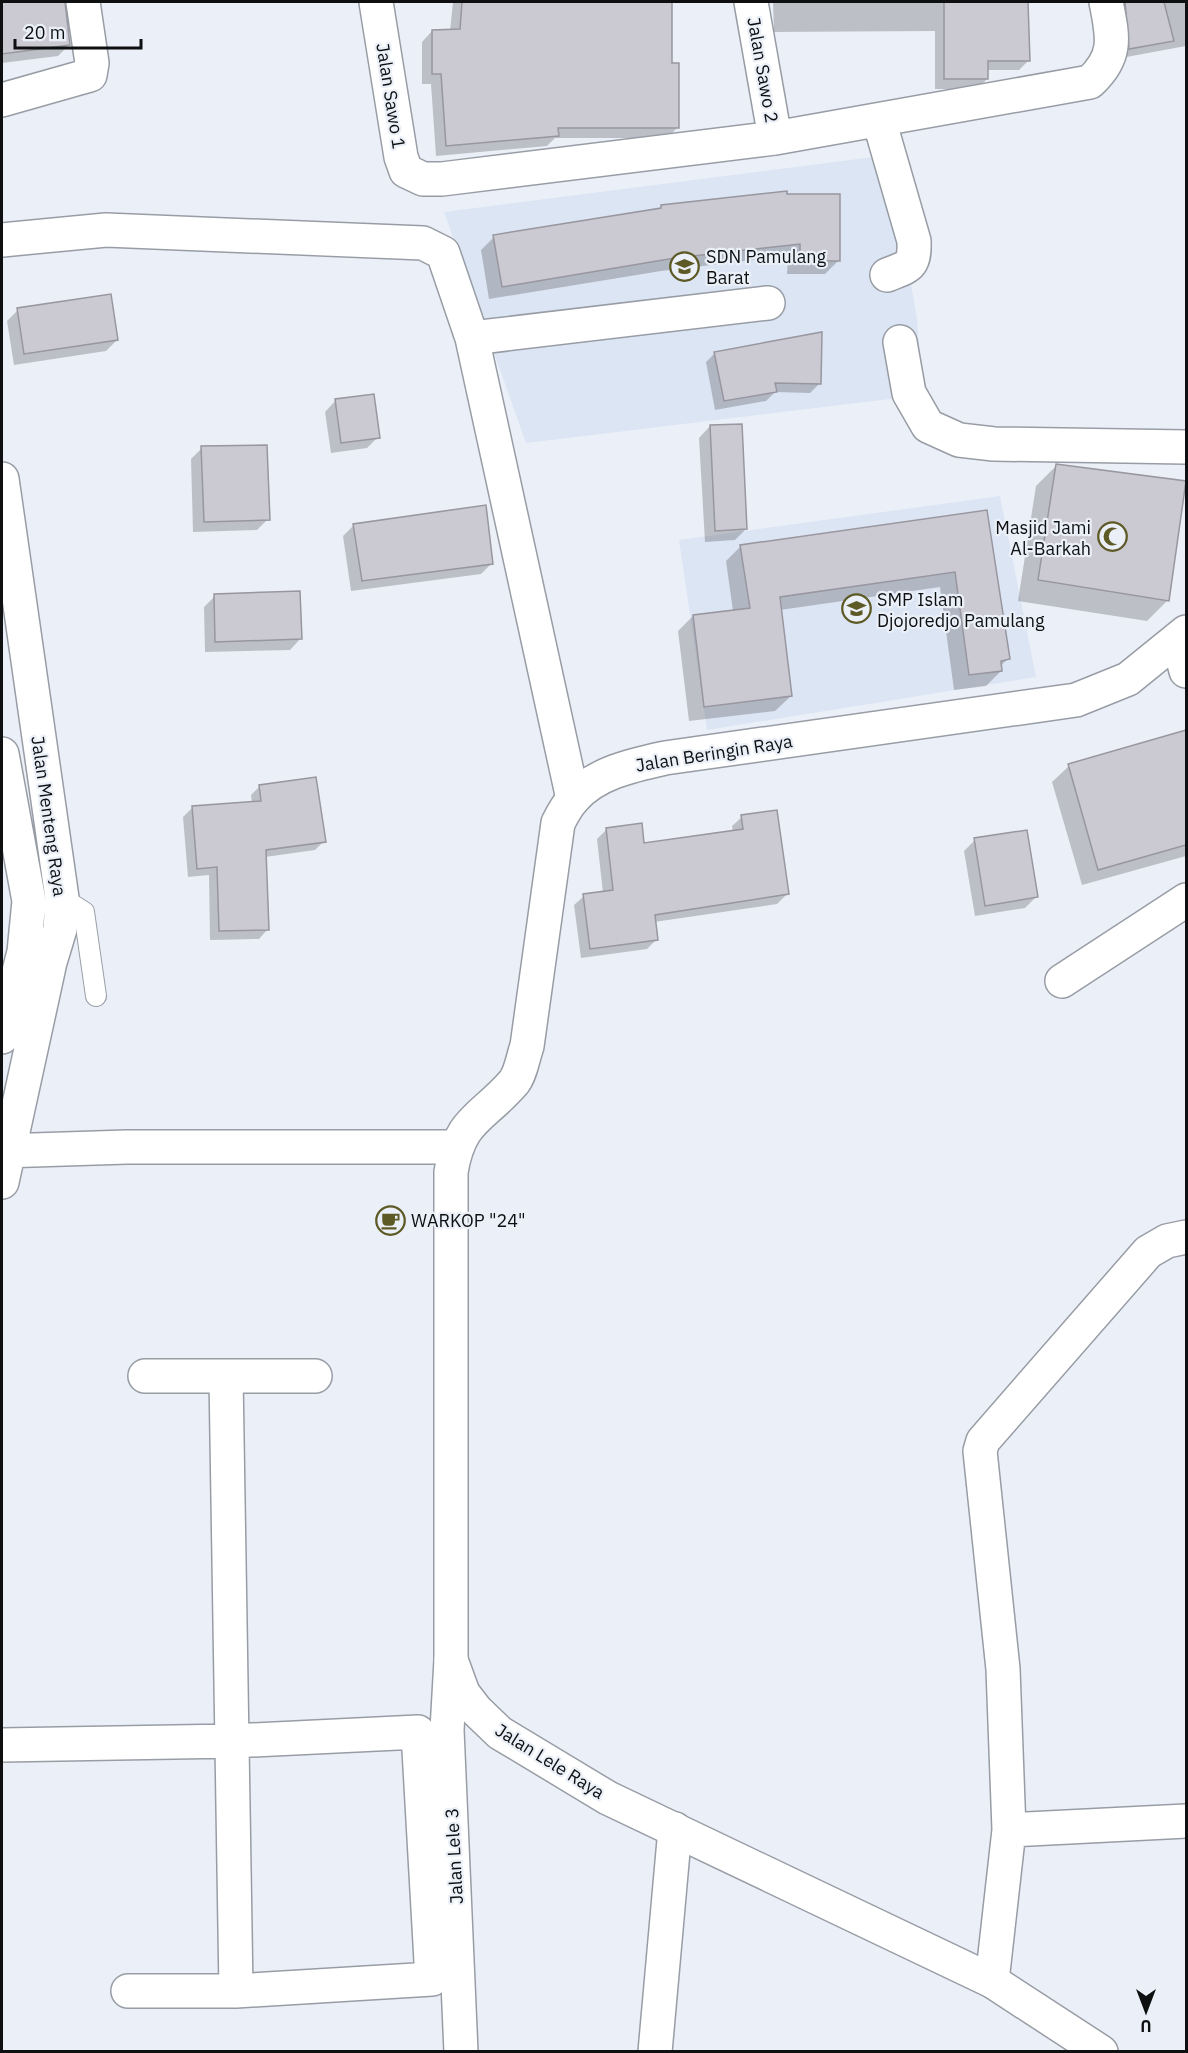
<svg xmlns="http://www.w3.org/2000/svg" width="1188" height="2053" font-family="'IBM Plex Sans',sans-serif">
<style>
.built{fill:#dce5f3}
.shadow{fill:#0003}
.building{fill:#cbc9d2;stroke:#98969f;stroke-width:1.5}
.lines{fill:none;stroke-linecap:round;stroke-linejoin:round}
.service-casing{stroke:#989da5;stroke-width:22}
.minor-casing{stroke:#989da5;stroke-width:36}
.tertiary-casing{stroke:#989da5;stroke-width:36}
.service{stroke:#fff;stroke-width:20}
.minor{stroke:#fff;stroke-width:33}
.tertiary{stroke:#fff;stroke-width:33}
.labels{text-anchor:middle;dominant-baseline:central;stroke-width:4.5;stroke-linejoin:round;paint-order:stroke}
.street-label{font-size:18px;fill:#0d0f11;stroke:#ebf0f8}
.poi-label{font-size:18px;fill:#0d0f11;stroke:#ebf0f8;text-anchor:start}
</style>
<rect width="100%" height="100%" fill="#ebf0f8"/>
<path class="built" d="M 889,155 L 917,319 L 923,395 L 526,443 L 444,212 Z
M 1000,496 L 1036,677 L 707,730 L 679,540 Z"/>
<path class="shadow" d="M 2,2 L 64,2 L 69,45 L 58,56 L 2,63 Z
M 453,2 L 670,2 L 670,64 L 678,127 L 667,138 L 555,138 L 547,146 L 436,156 L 431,84 L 422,84 L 422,42 L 432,31 L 450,31 Z
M 773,2 L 1027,2 L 1029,60 L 1019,70 L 987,70 L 987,79 L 977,89 L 935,89 L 935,31 L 774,32 Z
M 1111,2 L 1186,2 L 1186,46 L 1121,58 Z
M 785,192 L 839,260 L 825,274 L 787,274 L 788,256 L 661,271 L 489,299 L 481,250 L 494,237 L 658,210 L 661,207 Z
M 18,310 L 117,340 L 106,351 L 14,365 L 7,321 Z
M 715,353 L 819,384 L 810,393 L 775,392 L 766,401 L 715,410 L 706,362 Z
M 336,400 L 378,437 L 367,448 L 331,453 L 325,412 Z
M 710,426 L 746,529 L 735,540 L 705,542 L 699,438 Z
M 202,448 L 268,519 L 257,530 L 193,532 L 191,459 Z
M 1057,465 L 1186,483 L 1168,600 L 1147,621 L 1018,601 L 1036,486 Z
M 986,511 L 1008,659 L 1000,666 L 1001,671 L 986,686 L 954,690 L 940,587 L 780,610 L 791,696 L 775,711 L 689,721 L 678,631 L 693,616 L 733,611 L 726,561 L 741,546 Z
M 354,525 L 492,563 L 481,574 L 351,591 L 343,536 Z
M 215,596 L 301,638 L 290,650 L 205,652 L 204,607 Z
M 1184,733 L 1186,856 L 1082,885 L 1052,782 L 1069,766 Z
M 260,786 L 324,841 L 315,850 L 265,857 L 268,929 L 259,939 L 210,940 L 209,875 L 188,877 L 183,817 L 192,808 L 252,803 L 251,795 Z
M 742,817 L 787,894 L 777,904 L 654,922 L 657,939 L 647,949 L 581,958 L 574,905 L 584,896 L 603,893 L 597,839 L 607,829 L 643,844 L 733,832 L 732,826 Z
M 975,840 L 1036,897 L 1025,908 L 975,916 L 964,851 Z"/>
<path class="building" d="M 2,2 L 65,2 L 70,45 L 2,54 Z
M 462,2 L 672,2 L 672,63 L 679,63 L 679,128 L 558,128 L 559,136 L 446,146 L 441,74 L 432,74 L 432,30 L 460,29 Z
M 944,2 L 1028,2 L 1030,61 L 988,61 L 988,79 L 944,79 Z
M 1125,2 L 1164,2 L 1174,41 L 1129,49 Z
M 787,191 L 787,194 L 840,194 L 840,261 L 800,261 L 800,244 L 675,258 L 502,287 L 493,235 L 661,208 L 661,205 Z
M 111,294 L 118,340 L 24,354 L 17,308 Z
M 822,332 L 821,384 L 775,383 L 777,392 L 724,401 L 714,352 Z
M 374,394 L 380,438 L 341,443 L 335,399 Z
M 742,424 L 747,529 L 715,531 L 710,425 Z
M 267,445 L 270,520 L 204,522 L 201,446 Z
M 1056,464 L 1186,481 L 1169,601 L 1038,580 Z
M 486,505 L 493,564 L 362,581 L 353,524 Z
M 987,510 L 1010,659 L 1001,661 L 1002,671 L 969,675 L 955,572 L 780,597 L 792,696 L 704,707 L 693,615 L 750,608 L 740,545 Z
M 300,591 L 302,639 L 215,642 L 214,594 Z
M 1186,730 L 1186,845 L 1098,870 L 1068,764 Z
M 316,777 L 326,842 L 266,850 L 269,930 L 219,931 L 217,867 L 197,869 L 192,806 L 261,801 L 259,785 Z
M 777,810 L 789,894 L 655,915 L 658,940 L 590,949 L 583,894 L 613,890 L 606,828 L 642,823 L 644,843 L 743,829 L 741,815 Z
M 1027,830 L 1038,897 L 985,906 L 974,838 Z"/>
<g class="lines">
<defs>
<path id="service" d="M 62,898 L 84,912 L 96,996"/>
<path id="minor" d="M 376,2 L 401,157 L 406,171 L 423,179 L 442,179 L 775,138 L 1090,82 C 1118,56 1113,37 1106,2
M 751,2 L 775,138
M 2,100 L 90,75 L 92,63 L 83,2
M 879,120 L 914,241 C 915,267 909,266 887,275
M 2,240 L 106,230 L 423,243 L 443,253 L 472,338 L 573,799
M 472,338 L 768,303
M 900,342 L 909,393 L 928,426 L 959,440 L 994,444 L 1186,447
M 2,479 L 62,898 L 60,929 L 50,962 L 2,1182
M 1178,640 L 1186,671
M 2,754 L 29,901 L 24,952 L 2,1037
M 1062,981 L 1186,900
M 2,1151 L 127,1147 L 455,1147
M 145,1376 L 315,1376
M 226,1376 L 236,1991
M 451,1660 L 447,1730 L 461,2052
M 2,1745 L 232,1741 L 418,1732 L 432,1979 L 236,1991 L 128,1991
M 1009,1830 L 1186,1821
M 992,1981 L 1009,1830 L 1003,1669 L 980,1451 L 983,1441 L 1148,1252 L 1167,1241 L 1186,1237
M 655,2052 L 675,1829"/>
<path id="tertiary" d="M 1101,2052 L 992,1981 L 608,1798 L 500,1733 L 476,1710 L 463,1693 L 451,1660 L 451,1172 C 460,1118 482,1119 514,1082 C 521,1073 523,1057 527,1046 L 558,823 C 562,815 567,806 573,799 C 595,773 633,765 665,758 L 1076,700 L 1128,679 L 1186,632"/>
</defs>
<use href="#service" class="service-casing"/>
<use href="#minor" class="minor-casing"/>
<use href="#tertiary" class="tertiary-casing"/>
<use href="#service" class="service"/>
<use href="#minor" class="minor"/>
<use href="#tertiary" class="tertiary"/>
</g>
<defs>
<symbol id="school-ring" viewBox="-11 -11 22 22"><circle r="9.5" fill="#ebf0f8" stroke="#5d5a26" stroke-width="1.5"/><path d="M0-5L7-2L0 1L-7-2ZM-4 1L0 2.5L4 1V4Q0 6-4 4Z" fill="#5d5a26"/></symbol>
<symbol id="mosque-ring" viewBox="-11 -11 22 22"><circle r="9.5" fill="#ebf0f8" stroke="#5d5a26" stroke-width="1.5"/><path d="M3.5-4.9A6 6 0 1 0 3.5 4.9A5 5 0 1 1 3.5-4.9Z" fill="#5d5a26"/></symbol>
<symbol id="cafe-ring" viewBox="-11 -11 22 22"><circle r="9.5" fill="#ebf0f8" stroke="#5d5a26" stroke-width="1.5"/><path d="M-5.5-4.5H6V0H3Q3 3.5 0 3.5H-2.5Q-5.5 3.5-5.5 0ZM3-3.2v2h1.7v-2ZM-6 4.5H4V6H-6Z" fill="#5d5a26"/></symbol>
</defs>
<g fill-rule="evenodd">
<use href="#school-ring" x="668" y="250" width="33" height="33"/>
<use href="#mosque-ring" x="1096" y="520" width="33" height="33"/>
<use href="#school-ring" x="840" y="592" width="33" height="33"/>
<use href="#cafe-ring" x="374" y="1204" width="33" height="33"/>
</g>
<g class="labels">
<g class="street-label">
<text transform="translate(763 70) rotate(80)">Jalan Sawo 2</text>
<text transform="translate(391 96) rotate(81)">Jalan Sawo 1</text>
<text transform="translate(714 753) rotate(-9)">Jalan Beringin Raya</text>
<text transform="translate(49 816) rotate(82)">Jalan Menteng Raya</text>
<text transform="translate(550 1761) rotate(32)">Jalan Lele Raya</text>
<text transform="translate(454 1856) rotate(-93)">Jalan Lele 3</text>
</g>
<g class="poi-label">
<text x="706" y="256">SDN Pamulang<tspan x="706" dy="21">Barat</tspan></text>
<text x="1091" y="527" text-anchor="end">Masjid Jami<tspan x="1091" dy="21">Al-Barkah</tspan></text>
<text x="877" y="599">SMP Islam<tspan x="877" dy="21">Djojoredjo Pamulang</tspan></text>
<text x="411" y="1220">WARKOP "24"</text>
</g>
</g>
<rect width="1188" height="2053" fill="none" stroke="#0d0f11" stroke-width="6"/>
<g transform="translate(1146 2011) rotate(180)" stroke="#ebf0f8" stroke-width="4.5" paint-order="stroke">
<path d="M0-4.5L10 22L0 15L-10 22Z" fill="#0d0f11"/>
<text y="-9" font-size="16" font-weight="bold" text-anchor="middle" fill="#0d0f11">U</text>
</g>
<path d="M15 39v9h126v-9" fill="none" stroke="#0d0f11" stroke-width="3"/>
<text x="24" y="39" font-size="18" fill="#0d0f11" stroke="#ebf0f8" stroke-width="4.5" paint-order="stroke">20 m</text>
</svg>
